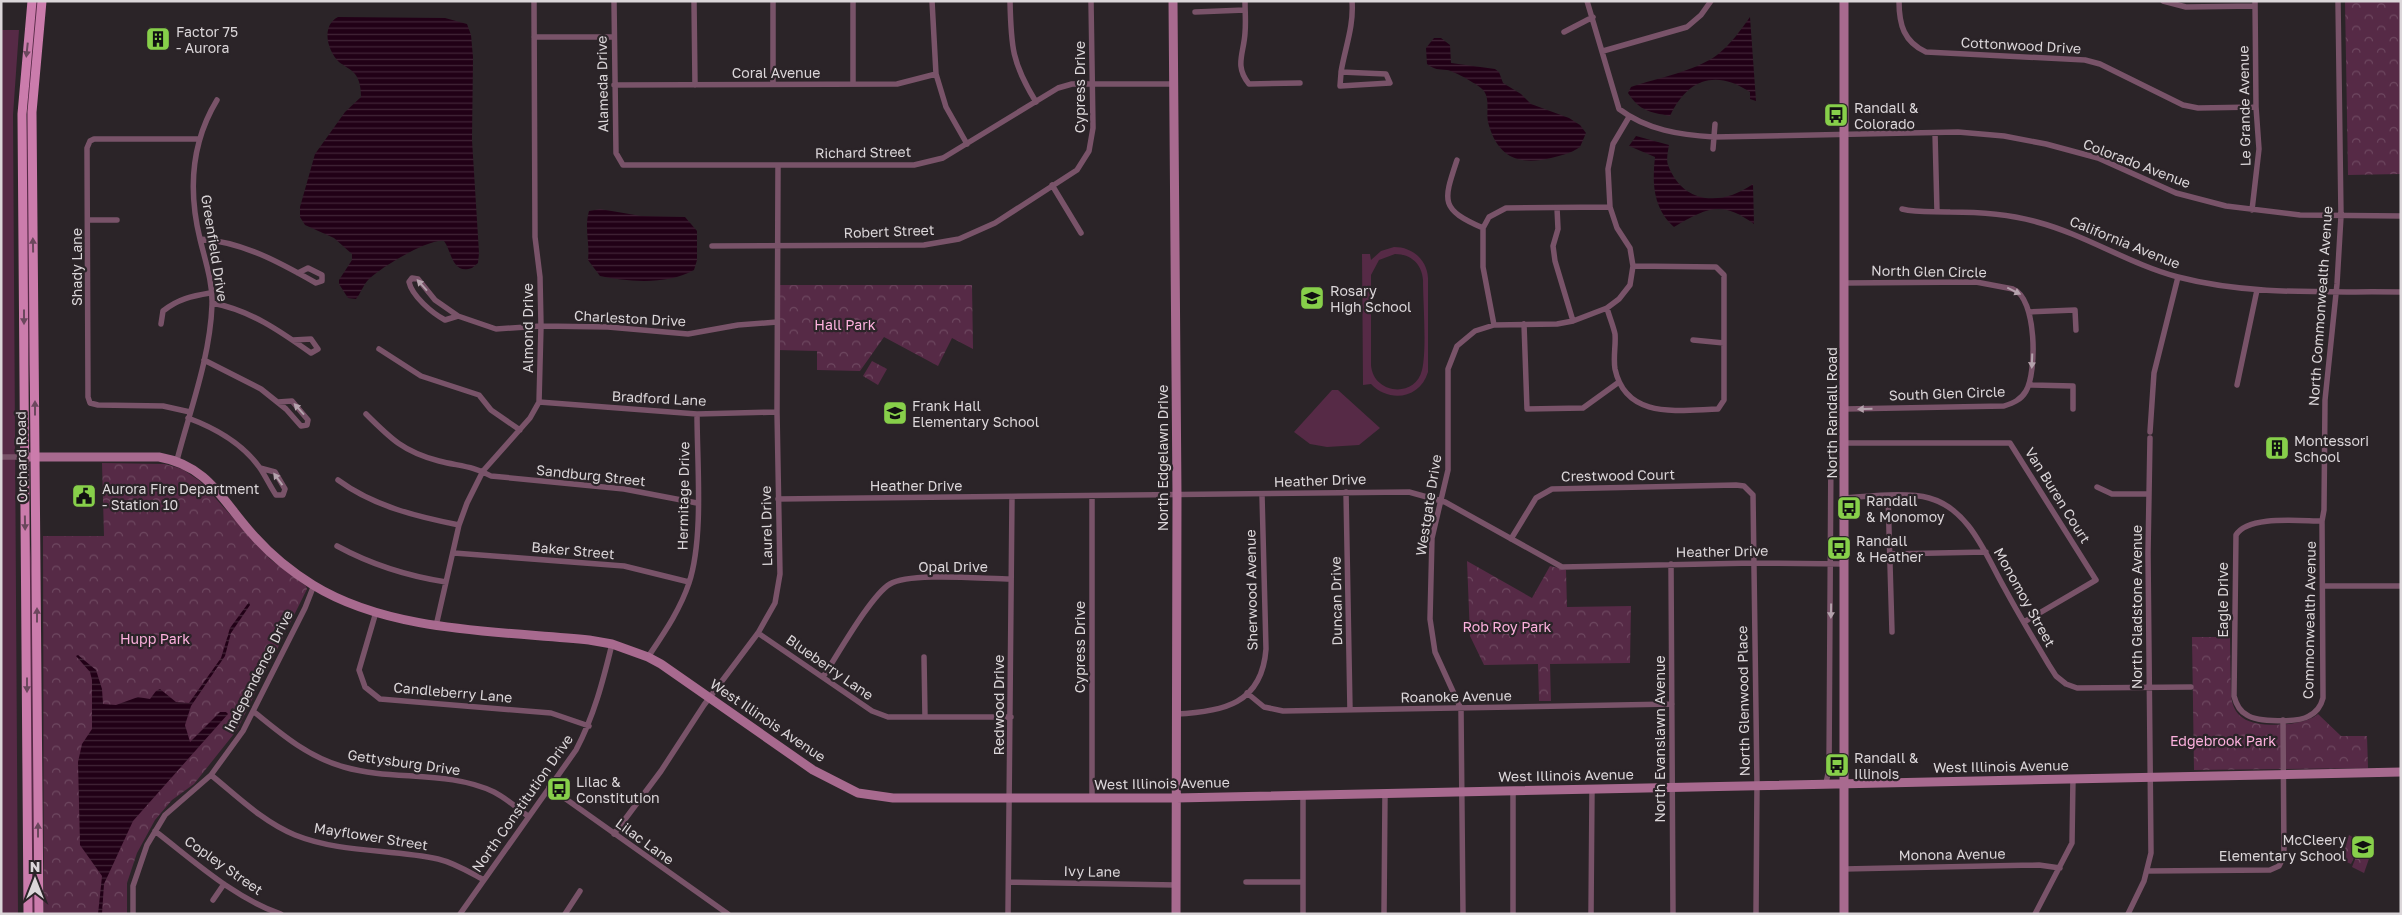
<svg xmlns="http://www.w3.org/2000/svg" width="2402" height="915" font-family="'Golos Text',sans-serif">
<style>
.grass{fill:#562a46;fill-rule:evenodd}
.forest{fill:url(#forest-crowns)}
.water{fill:url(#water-rules)}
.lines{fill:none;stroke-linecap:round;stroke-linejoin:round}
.street{stroke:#795369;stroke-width:5.5}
.secondary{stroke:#a86a8f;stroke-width:9}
.primary{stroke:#cb7cac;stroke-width:9}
.oneway{fill:#6b475d}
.oneway2{fill:#b4a2ac}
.labels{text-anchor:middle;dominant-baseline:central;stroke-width:4.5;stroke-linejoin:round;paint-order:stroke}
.poi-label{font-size:14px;fill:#dbd6d9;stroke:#2b2428;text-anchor:start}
.street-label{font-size:14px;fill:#dbd6d9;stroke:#2b2428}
.park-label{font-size:14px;fill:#fdb1de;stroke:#2b2428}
</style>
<defs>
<pattern id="forest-crowns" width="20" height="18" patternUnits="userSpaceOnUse" patternTransform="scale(1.25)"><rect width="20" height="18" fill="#562a46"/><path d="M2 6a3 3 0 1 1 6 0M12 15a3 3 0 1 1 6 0" fill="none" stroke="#6e4860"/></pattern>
<pattern id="water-rules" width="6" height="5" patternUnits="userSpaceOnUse" patternTransform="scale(1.25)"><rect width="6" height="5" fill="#210016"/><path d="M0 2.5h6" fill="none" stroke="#412437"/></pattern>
</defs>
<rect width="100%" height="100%" fill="#2b2428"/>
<path class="grass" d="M 35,1 L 38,1 L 30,387 C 24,259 22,129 35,1 Z
M 1,30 L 19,30 L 13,115 L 18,914 L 1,914 Z
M 1394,247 C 1413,247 1427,260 1428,278 L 1428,372 C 1420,399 1389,403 1371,384 L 1363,385 L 1362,254 L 1370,254 L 1371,260 L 1381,251 ZM 1395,254 C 1411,254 1422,264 1423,280 C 1423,303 1427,349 1422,370 C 1415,399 1373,394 1371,365 L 1371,275 L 1379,260 Z
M 1332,390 L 1338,390 L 1380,428 L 1359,445 L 1327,447 L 1310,444 L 1294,432 Z
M 29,531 L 33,584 L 36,914 L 32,914 Z"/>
<path class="forest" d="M 2345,1 L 2401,1 L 2401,174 L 2348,175 Z
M 777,285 L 972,285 L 973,349 L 952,338 L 938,366 L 884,337 L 860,371 L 817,370 L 817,351 L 777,350 Z
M 872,361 L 887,369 L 878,385 L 863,376 Z
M 102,463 L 165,464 L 182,469 L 200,481 L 270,559 L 306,586 L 307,589 L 237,730 L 194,784 L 172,800 L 155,820 L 137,853 L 127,883 L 127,914 L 44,914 L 43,536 L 104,536 Z
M 1467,561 L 1532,598 L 1550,566 L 1566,570 L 1567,607 L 1631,606 L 1630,663 L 1550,664 L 1551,701 L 1539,701 L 1538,664 L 1484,665 L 1470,636 Z
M 2192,637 L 2230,637 L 2231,695 C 2232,704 2235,713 2243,718 C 2258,729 2305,726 2318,714 L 2341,736 L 2367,736 L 2368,768 L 2194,770 Z
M 2349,835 L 2361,842 L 2351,864 L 2342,860 Z
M 2360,847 L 2371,853 L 2364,873 L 2352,867 Z"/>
<path class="water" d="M 338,17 L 445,18 L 467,24 L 471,35 L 473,57 L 472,140 L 479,253 L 478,263 L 472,268 C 452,275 452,252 444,241 C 429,238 380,268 369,279 C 363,285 361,293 356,299 L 348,298 L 339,284 L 339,280 L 352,260 L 352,254 L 334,238 L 305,225 L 300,217 L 300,207 L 315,154 L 345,112 L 361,97 C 361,90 360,80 355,74 C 351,69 344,66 339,62 C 327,50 321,26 338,17 Z
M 1750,17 L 1756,101 L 1750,99 L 1750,92 C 1716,69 1687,79 1670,116 C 1649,112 1640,111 1628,93 L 1631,87 C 1657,78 1696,71 1717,55 C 1731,44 1740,31 1750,17 Z
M 1434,38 L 1441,38 L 1450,45 L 1451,63 L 1495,69 L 1499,72 L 1503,83 L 1521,94 L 1531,104 L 1569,118 L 1580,125 L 1586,133 L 1580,147 C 1570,154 1562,155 1551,158 C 1518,166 1497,157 1488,122 C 1486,112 1490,100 1484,91 C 1481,86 1454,71 1447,70 C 1438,69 1435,70 1427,64 L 1426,48 Z
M 1636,136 L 1669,145 C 1668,151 1666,160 1668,165 C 1683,205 1722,206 1753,184 L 1754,224 C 1721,200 1707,208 1674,227 C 1653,208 1652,183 1655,157 L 1629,146 Z
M 600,209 L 641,216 L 685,217 L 697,231 L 697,260 L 694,270 C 668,285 628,282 600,276 L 588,260 C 590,242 584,228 589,211 Z
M 249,602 L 250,605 L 231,633 L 225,656 L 191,706 L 185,725 L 190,742 L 220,712 L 226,712 L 228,714 L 133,821 L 104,884 L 102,914 L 98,914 L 102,876 L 80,845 L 78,762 L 82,744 L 92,729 L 92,680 L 90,672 L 76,656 L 78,655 L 96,670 L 102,689 L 103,704 L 116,705 L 138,697 L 150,699 L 156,691 L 160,689 L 176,702 L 189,703 L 221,658 L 230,628 Z"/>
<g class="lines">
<path class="street" d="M 614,1 L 616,153 L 623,165 L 914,165 L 943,158 L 1058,88 L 1072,84 L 1174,84
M 694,1 L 695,85
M 773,1 L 773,84
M 853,1 L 853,84
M 932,1 L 936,74 L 946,107 L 967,144
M 1010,1 C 1011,47 1012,63 1036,102
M 1245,1 C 1245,12 1246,22 1245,33 C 1244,53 1234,66 1249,84 L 1300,83
M 1587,1 L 1619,109 C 1647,130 1680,135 1714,137 L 1958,132 L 2004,136 L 2046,144 L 2098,158 L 2176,193 L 2226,206 L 2300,215 L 2401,216
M 1899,1 C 1899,25 1904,42 1926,52 L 2085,60 L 2100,64 L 2183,105 L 2198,108 L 2256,107
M 2163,1 L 2186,7 L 2255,6
M 1195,12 L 1245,10
M 1564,32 L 1593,17
M 534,37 L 614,37
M 1603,51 L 1687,27 L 1701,15 L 1711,1
M 1341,72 L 1386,74 L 1390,83 L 1340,86 L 1341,73 L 1341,72 C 1345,48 1354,26 1352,1
M 614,85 L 897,84 L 936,74
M 1935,133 L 1937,211
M 1713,149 L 1715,124
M 1457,160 C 1443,202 1440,209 1483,228
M 1052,185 L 1081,233
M 1557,208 L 1558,229 L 1553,246 L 1555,261 L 1573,321
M 1902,209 C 1918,213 1934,211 1950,212 C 1980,212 2009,214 2037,222 C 2086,235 2129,264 2178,277 C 2251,296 2326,291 2401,292
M 2252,210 L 2259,149 L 2256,107 L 2255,1
M 88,220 L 117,220
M 200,239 C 243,242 279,262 316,283 L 322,281 L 322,275 L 308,268 L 298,273
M 712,246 L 924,245 L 959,239 L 995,223 L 1077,170 L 1089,151 L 1093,128 L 1091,1
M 1845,283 L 1976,282 L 2013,289 C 2037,298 2037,372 2026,391 C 2021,400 2013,403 2004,406 L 1845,409
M 212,303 C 250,310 280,331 311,353 L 318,349 L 311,339 L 293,340
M 1607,308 C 1609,316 1613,325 1615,334 C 1616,345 1613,357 1615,369 C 1626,420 1679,410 1718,409 L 1724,400 L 1724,275 L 1716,267 L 1633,266
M 2029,312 L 2075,310 L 2076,330
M 458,316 L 445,320 C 432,313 412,296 409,282 L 412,278 L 418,279 L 435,300 L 458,316 L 496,329 L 541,326 L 608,327 L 688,334 L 738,325 L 777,322
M 161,324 L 163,311 C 178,299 192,296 210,293
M 1524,324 L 1527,409 L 1583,408 L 1619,382
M 1494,325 L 1483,267 L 1483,228 L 1489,217 L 1506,208 L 1610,207
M 1693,340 L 1724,343
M 379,349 L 421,376 L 479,395 L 491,410 L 520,430
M 204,360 L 261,389 L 286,409 L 301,426 L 307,425 L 308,420 L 292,401 L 278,402
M 2029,385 L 2073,386 L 2073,409
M 2237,385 L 2257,290
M 539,402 L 697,414 L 777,412
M 190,412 L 163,406 L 98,405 L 90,403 L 88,397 L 87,148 L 90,141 L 94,139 L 199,139
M 366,414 C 391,439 404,452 439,461 C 458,466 474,466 491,476 L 624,489 L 697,503
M 188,418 C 215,428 243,444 260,468 C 266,477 270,486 276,495 L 283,495 L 285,489 L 275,472 L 260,468
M 2150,432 L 2154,373 L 2178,277
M 1845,443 L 2010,443 L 2096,580 L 2024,622
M 1,457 L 25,457
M 177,460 C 190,410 210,358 212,305 C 213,283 205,260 200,239 C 188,190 191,143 217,100
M 338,480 C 373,506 418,517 459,525
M 2097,487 L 2112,494 L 2148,494
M 1346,492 L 1350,710
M 1092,496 L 1092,798
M 1888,496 L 1892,632
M 1845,498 C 1867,496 1908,492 1929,498 C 1970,509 1986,556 2005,589 C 2019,615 2034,640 2049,665 L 2056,676 L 2066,684 L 2077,688 L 2191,687
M 778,499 L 1409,492 L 1445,502 L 1562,567 L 1754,563 L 1845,564
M 2322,521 C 2300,521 2248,515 2236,535 L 2234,696 C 2236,704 2239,711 2247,715 C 2257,722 2298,723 2309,716 C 2317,712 2321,706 2323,698 L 2322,521 L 2324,510 L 2325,400 L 2337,284 L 2341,216 L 2338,1
M 1511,539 L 1536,498 L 1552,489 L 1736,485 L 1744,486 L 1753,495 L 1757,785 L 1756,914
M 337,546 C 372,565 407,576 446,582
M 454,553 L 624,566 L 689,582
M 1890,554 L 1986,552
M 1671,564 L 1673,914
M 2323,586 L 2401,586
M 376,612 L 359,670 L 365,687 L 380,699 L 551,713 L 589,726
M 436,626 L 459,525 L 467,503 L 483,471 L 530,418 L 539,402 L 541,326 L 540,277 L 535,237 L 534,1
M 758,633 L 872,711 L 888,717 L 1011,717
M 648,657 C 664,633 680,610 689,583 C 704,537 697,463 697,414
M 924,657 L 925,717
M 823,677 C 837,656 871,595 890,584 C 910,572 985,579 1011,579
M 1247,693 L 1264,707 L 1283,711 L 1672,704
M 253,711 C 281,734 308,757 344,767 C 392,781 448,770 494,792 C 506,798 517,808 528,816
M 1176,714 C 1223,712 1262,704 1266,649 L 1262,495
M 211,775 C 237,796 263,822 295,835 C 340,853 391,849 438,859 C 455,863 469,872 484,880
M 1826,783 L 1829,769 L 1831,444
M 549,787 L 728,914
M 1513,790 L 1513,914
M 1303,795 L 1303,914
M 155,831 C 194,861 234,898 281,914
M 614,834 L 661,771 L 704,705 L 758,633 L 775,603 L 780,574 L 777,412 L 778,165
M 1844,869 L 2039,865 L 2060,868
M 2147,871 L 2270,870 L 2279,866 L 2284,856 L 2283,720
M 1009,882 L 1176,885
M 1246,882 L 1303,882
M 213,900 L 224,884
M 133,914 L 133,886 L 147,845 L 165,815 L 211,775 L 243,731 L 305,608 L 314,585
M 460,914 L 576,750 C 594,716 603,681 612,644
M 565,914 L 580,891
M 1008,914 L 1012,497
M 1384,914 L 1385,793
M 1463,914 L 1461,709 L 1435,652 L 1430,619 L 1432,538 L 1448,470 L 1448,369 L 1457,346 L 1475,331 L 1494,325 L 1557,324 L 1573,321 L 1607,308 L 1619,299 L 1630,285 L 1633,266 L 1630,248 L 1617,228 L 1610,207 L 1608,169 L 1613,144 L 1629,117
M 1591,914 L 1592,789
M 2035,914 L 2072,843 L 2073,778
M 2128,914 L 2144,881 L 2151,853 L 2148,553 L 2150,438"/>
<path class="secondary" d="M 1173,1 L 1177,496 L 1176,914
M 28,457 L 159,457 C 210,466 223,503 255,537 C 272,556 292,572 313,585 C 391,633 501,631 589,640 L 612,644 L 648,657 L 661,664 L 813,770 L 858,793 L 893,798 L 1176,798 L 2401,772
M 1844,914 L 1844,1"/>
<path class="primary" d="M 28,914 L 22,114 L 32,1
M 39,914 L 32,112 L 42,1"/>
</g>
<defs><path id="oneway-solid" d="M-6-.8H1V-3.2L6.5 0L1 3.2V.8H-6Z" transform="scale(1.25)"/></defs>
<g class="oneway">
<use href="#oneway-solid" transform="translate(27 50) rotate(96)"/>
<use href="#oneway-solid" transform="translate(33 245) rotate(-91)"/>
<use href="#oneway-solid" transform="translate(24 317) rotate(90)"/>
<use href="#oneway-solid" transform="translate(35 408) rotate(-90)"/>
<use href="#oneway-solid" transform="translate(25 523) rotate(89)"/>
<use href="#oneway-solid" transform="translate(37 615) rotate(-90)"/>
<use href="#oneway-solid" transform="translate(27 685) rotate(90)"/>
<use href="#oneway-solid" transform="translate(38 830) rotate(-90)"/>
</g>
<g class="oneway2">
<use href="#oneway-solid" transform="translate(422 285) rotate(-132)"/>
<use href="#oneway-solid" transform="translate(2014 291) rotate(26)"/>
<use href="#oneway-solid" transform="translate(2032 361) rotate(92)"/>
<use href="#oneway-solid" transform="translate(299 409) rotate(-132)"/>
<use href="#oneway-solid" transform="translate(1865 409) rotate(179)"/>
<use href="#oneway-solid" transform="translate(278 479) rotate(-126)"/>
<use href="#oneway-solid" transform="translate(1831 611) rotate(91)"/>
</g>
<defs>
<symbol id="building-square" viewBox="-11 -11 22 22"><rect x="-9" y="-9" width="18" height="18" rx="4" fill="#87cf4a" stroke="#2b2428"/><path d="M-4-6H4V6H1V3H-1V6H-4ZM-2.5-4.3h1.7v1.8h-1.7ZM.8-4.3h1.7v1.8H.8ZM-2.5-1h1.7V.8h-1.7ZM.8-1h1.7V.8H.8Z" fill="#111"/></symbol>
<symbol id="bus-square" viewBox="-11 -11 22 22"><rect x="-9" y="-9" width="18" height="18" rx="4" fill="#87cf4a" stroke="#2b2428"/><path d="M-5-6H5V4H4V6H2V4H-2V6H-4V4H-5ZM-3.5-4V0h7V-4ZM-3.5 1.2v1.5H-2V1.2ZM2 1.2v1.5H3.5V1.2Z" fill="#111"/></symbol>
<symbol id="school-square" viewBox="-11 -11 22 22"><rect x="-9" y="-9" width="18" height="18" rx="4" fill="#87cf4a" stroke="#2b2428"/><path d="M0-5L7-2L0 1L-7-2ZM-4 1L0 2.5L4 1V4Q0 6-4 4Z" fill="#111"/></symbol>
<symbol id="civic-square" viewBox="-11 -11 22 22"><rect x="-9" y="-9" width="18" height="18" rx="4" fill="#87cf4a" stroke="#2b2428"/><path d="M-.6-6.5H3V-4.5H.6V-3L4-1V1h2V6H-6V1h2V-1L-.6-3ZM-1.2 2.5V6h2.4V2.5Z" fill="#111"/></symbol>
</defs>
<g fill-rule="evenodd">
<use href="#building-square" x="144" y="25" width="28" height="28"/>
<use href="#bus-square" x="1822" y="101" width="28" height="28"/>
<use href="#school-square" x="1298" y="284" width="28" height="28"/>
<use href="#school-square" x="881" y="399" width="28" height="28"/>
<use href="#building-square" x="2263" y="434" width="28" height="28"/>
<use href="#civic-square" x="70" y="482" width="28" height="28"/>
<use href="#bus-square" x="1835" y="494" width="28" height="28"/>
<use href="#bus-square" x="1825" y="534" width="28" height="28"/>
<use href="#bus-square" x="1823" y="751" width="28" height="28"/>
<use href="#bus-square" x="545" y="775" width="28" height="28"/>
<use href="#school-square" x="2349" y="833" width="28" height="28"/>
</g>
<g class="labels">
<g class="poi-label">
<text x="176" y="31">Factor 75<tspan x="176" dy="16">- Aurora</tspan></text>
<text x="1854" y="107">Randall &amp;<tspan x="1854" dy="16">Colorado</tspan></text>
<text x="1330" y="290">Rosary<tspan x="1330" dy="16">High School</tspan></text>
<text x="912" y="405">Frank Hall<tspan x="912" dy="16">Elementary School</tspan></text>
<text x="2294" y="440">Montessori<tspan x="2294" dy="16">School</tspan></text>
<text x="102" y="488">Aurora Fire Department<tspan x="102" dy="16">- Station 10</tspan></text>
<text x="1866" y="500">Randall<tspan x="1866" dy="16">&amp; Monomoy</tspan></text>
<text x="1856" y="540">Randall<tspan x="1856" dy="16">&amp; Heather</tspan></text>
<text x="1854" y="757">Randall &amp;<tspan x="1854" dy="16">Illinois</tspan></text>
<text x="576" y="781">Lilac &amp;<tspan x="576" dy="16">Constitution</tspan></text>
<text x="2346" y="839" text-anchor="end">McCleery<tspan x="2346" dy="16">Elementary School</tspan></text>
</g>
<g class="street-label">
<text transform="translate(2021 45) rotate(3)">Cottonwood Drive</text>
<text x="776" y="72">Coral Avenue</text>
<text transform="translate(602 84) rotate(-91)">Alameda Drive</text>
<text transform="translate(1079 87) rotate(-90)">Cypress Drive</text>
<text transform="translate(2244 106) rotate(-91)">Le Grande Avenue</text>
<text transform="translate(863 152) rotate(-1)">Richard Street</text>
<text transform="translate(2137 163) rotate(21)">Colorado Avenue</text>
<text transform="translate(889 231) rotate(-2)">Robert Street</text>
<text transform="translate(2125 242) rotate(22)">California Avenue</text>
<text transform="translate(215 248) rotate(81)">Greenfield Drive</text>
<text transform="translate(76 267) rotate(-90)">Shady Lane</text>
<text transform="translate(1929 271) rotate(1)">North Glen Circle</text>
<text transform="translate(2320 306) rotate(-86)">North Commonwealth Avenue</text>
<text transform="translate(630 318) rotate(3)">Charleston Drive</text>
<text transform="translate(527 328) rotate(-90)">Almond Drive</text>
<text transform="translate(1947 393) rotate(-2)">South Glen Circle</text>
<text transform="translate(659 398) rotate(3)">Bradford Lane</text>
<text transform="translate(1831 413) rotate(-90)">North Randall Road</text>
<text transform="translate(21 457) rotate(-91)">Orchard Road</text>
<text transform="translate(1162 458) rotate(-90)">North Edgelawn Drive</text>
<text transform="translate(591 475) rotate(6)">Sandburg Street</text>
<text transform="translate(1618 475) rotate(-1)">Crestwood Court</text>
<text transform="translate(1320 480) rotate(-2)">Heather Drive</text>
<text x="916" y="485">Heather Drive</text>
<text transform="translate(2058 495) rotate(58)">Van Buren Court</text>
<text transform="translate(683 496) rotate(-89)">Hermitage Drive</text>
<text transform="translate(1428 505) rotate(-81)">Westgate Drive</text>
<text transform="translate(766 526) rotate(-91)">Laurel Drive</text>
<text transform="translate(573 550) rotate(5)">Baker Street</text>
<text transform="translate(1722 551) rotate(-1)">Heather Drive</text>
<text x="953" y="566">Opal Drive</text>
<text transform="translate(1251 590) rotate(-91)">Sherwood Avenue</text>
<text transform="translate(2025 597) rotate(61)">Monomoy Street</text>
<text transform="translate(2222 600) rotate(-90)">Eagle Drive</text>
<text transform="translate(1336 601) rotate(-91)">Duncan Drive</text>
<text transform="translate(2136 607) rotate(-90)">North Gladstone Avenue</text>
<text transform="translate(2309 620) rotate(-89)">Commonwealth Avenue</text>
<text transform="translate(1079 647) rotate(-90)">Cypress Drive</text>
<text transform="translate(830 667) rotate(35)">Blueberry Lane</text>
<text transform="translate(258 671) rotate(-63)">Independence Drive</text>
<text transform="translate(453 692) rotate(5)">Candleberry Lane</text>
<text transform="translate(1456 696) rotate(-1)">Roanoke Avenue</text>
<text transform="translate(1743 701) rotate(-91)">North Glenwood Place</text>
<text transform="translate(998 705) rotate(-90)">Redwood Drive</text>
<text transform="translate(768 720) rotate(34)">West Illinois Avenue</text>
<text transform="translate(1659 739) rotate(-90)">North Evanslawn Avenue</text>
<text transform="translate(404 762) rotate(8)">Gettysburg Drive</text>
<text transform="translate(2001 766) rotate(-1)">West Illinois Avenue</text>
<text transform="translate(1566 775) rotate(-1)">West Illinois Avenue</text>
<text transform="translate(1162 783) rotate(-1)">West Illinois Avenue</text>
<text transform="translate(522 803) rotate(-55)">North Constitution Drive</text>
<text transform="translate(371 836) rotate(9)">Mayflower Street</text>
<text transform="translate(645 841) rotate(36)">Lilac Lane</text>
<text transform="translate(1952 854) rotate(-1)">Monona Avenue</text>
<text transform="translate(224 865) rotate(35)">Copley Street</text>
<text transform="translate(1092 871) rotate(1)">Ivy Lane</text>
</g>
<g class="park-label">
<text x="845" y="324">Hall Park</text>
<text x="1507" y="626">Rob Roy Park</text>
<text x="155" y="638">Hupp Park</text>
<text x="2223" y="740">Edgebrook Park</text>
</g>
</g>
<rect width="2402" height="915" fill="none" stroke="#dbd6d9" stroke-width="5"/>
<g transform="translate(35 880)" stroke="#2b2428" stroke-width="4" paint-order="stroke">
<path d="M0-4L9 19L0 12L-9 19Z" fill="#dbd6d9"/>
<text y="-8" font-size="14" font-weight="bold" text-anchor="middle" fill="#dbd6d9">N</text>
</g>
</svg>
